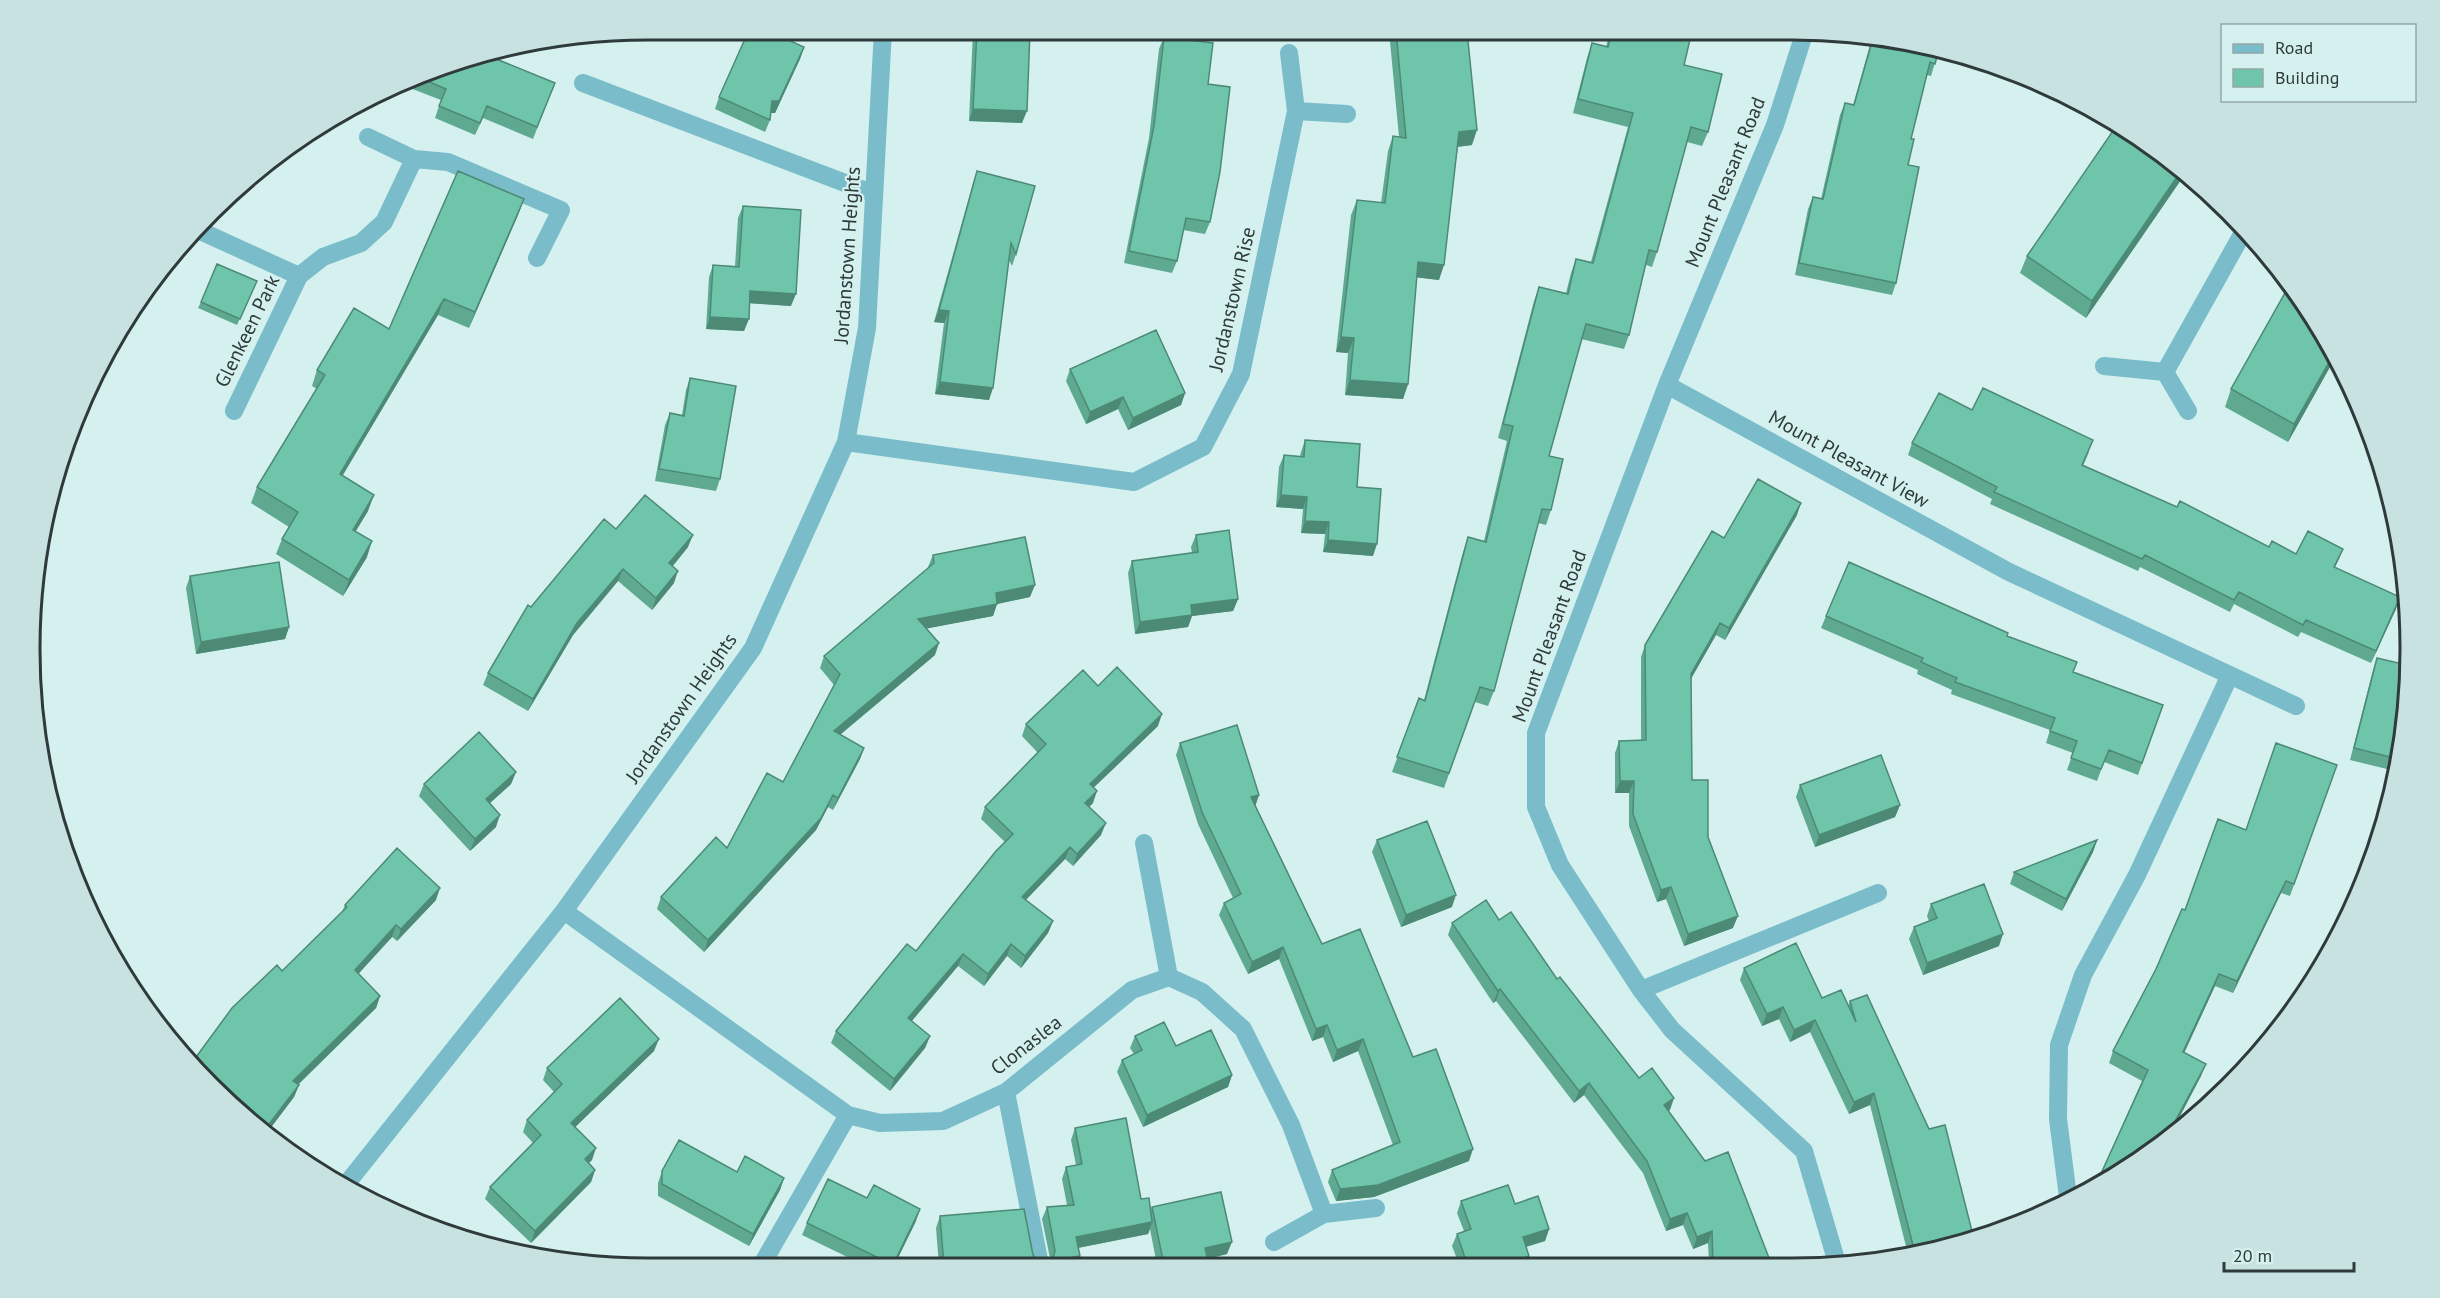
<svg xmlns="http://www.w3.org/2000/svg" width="2440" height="1298" font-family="'PT Sans',sans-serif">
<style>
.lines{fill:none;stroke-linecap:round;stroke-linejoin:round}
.minor{stroke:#7abcc9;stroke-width:18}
.wall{fill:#5fa991}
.shaded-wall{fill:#4d8a76}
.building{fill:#6ec5a9;stroke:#4d8a76;stroke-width:1.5}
.labels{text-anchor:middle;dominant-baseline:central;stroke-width:4.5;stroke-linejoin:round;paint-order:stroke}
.street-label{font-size:20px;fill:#2f3a3a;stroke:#d4f1ef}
.rim{fill:none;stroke:#2f3a3a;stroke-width:3}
</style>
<rect width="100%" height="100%" fill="#d4f1ef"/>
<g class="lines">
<path class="minor" d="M 1805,31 L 1775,125 L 1667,385 L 1536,733 L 1536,807 L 1560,865 L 1641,990 L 1672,1030 L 1804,1151 L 1837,1263
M 583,83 L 874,194
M 1296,111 L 1347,114
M 414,159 L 448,162 L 561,210 L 537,258
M 196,229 L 299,276 L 234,411
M 299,276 L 323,257 L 361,243 L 384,222 L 414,159 L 368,137
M 2104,366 L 2165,372 L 2188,411
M 2165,372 L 2244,231
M 1667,385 L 2009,572 L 2296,706
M 846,442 L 1134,482 L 1203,447 L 1241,374 L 1296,111 L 1289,53
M 1144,843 L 1169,977
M 564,911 L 848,1115 L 880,1123 L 943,1121 L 1006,1092 L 1132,990 L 1169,977 L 1202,992 L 1243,1029 L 1291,1125 L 1324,1214
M 1641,990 L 1878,893
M 1006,1092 L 1040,1265
M 344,1187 L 564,911 L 753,648 L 846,442 L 867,328 L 883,30
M 2068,1197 L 2058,1119 L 2059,1045 L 2083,975 L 2137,875 L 2230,675
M 1274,1242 L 1324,1214 L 1376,1208
M 761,1266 L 848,1115"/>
</g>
<path class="wall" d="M 973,30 L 1030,30 L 1022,123 L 969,121 Z
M 1389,31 L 1467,31 L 1472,145 L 1458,147 L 1439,280 L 1417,277 L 1408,384 L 1403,399 L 1345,395 L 1348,353 L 1336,352 L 1351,215 L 1357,200 L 1381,203 L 1388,151 L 1393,136 L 1399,137 Z
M 1610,31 L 1692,31 L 1684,65 L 1708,132 L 1702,146 L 1687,142 L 1657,252 L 1652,267 L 1646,265 L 1629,335 L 1624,349 L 1581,339 L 1549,456 L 1551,510 L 1546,525 L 1538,523 L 1494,691 L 1488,706 L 1475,702 L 1444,788 L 1392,772 L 1419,698 L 1424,700 L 1463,552 L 1468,537 L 1484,541 L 1507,441 L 1498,438 L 1534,301 L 1539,287 L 1566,293 L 1571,273 L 1576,259 L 1591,262 L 1628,127 L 1573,113 L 1587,58 L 1592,43 L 1606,47 Z
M 1164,37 L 1210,222 L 1205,234 L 1183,230 L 1177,261 L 1172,273 L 1124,263 L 1149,138 L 1159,49 Z
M 1872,38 L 1939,49 L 1931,76 L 1927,75 L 1911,139 L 1908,165 L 1896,283 L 1892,295 L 1795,275 L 1808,209 L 1813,197 L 1821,199 L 1840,115 L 1845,103 L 1853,105 Z
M 804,47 L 800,59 L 775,113 L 771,113 L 770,120 L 765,132 L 715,109 L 719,97 Z
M 450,63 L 555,83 L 533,139 L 483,118 L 475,135 L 435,118 L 441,100 L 402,85 Z
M 2117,125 L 2185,174 L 2086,318 L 2020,273 L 2027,256 Z
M 977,171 L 1016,254 L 1012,266 L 1009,260 L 989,400 L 935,394 L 944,323 L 934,322 L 973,183 Z
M 524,199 L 518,215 L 469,328 L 438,315 L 342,476 L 368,511 L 356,531 L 367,557 L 343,596 L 276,554 L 282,539 L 289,527 L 251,503 L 257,487 L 317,389 L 312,386 L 317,370 L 389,329 Z
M 743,206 L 791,306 L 749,303 L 744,331 L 706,329 L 709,277 L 713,265 L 735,266 L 738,218 Z
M 257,281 L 237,325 L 198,308 L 201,302 Z
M 2290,284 L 2335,358 L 2288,442 L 2225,407 L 2231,389 Z
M 1070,369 L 1185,393 L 1181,405 L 1128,430 L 1118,409 L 1086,424 L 1066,381 Z
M 690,378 L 720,479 L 716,491 L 655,481 L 665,425 L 670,413 L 682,415 L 686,390 Z
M 1972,410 L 2089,452 L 2083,466 L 2269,547 L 2296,554 L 2343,549 L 2335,567 L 2396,609 L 2371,663 L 2301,632 L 2298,637 L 2234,604 L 2230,612 L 2140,567 L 2138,571 L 1990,504 L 1992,499 L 1908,455 L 1912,443 Z
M 1305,440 L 1357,487 L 1373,556 L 1323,552 L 1325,534 L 1301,533 L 1303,509 L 1276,507 L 1279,467 L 1284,455 L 1300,456 L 1301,452 Z
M 1797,515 L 1725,640 L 1716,635 L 1691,678 L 1692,780 L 1733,928 L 1684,946 L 1666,899 L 1657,902 L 1629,826 L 1629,793 L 1615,793 L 1615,753 L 1619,741 L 1641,741 L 1641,657 L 1645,645 L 1724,538 Z
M 616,529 L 688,547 L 673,566 L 674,583 L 652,610 L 618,581 L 573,635 L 528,711 L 483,685 L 488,673 Z
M 1196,535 L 1238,599 L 1233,611 L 1192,616 L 1188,627 L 1135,634 L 1128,573 L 1132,561 L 1192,553 L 1191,547 Z
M 933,555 L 1030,597 L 997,604 L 993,616 L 927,628 L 935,655 L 840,735 L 864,748 L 860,759 L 833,810 L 828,807 L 816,830 L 704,952 L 657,909 L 661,897 L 727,848 L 783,782 L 834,685 L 820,668 L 824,656 L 929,568 L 928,567 Z
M 190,576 L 289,627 L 285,639 L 196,654 L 186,588 Z
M 1826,616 L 2007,636 L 2073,672 L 2163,705 L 2138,775 L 2104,762 L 2097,781 L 2067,770 L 2073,753 L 2046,743 L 2050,730 L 1951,694 L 1952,690 L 1917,674 L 1918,670 L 1821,628 Z
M 2377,658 L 2405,729 L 2395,771 L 2350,760 L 2373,670 Z
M 1098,686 L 1158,726 L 1094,787 L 1093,803 L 1089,807 L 1101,835 L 1073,866 L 1065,859 L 1026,900 L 1053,921 L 1048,933 L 1021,968 L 1007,956 L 984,986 L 958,966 L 912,1021 L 930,1036 L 925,1048 L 890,1091 L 831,1043 L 836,1031 L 916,951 L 1005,842 L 981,819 L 985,807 L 1038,753 L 1022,736 L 1026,724 Z
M 1180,743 L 1259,795 L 1255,805 L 1322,944 L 1413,1057 L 1469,1161 L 1374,1197 L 1336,1201 L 1328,1182 L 1332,1170 L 1393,1145 L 1358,1051 L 1333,1062 L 1323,1037 L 1312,1041 L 1279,959 L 1248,974 L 1219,915 L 1224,903 L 1233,898 L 1198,824 L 1176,755 Z
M 2337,765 L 2290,896 L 2281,893 L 2233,993 L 2215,986 L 2184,1053 L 2201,1076 L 2170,1135 L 2135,1164 L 2097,1182 L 2142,1081 L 2109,1063 L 2113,1051 L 2156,969 L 2185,910 L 2246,830 Z
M 516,772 L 511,784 L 490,803 L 496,827 L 470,851 L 419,796 L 424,784 Z
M 1800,785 L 1900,805 L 1895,817 L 1815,847 L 1796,797 Z
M 1377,840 L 1452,907 L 1401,927 L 1372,852 Z
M 2097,840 L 2093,852 L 2062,911 L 2010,884 L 2014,872 Z
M 436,900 L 397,941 L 392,937 L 358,974 L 380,996 L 376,1008 L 298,1085 L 299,1085 L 294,1097 L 266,1134 L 191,1064 L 282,971 L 342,912 L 345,905 Z
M 1931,904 L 1999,946 L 1923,975 L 1909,939 L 1914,927 L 1929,921 L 1927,916 Z
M 1499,920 L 1557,979 L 1639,1078 L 1670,1110 L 1668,1111 L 1769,1263 L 1709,1263 L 1708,1243 L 1693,1249 L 1683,1225 L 1666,1231 L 1643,1173 L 1584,1095 L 1574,1103 L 1496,1001 L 1493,1003 L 1448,935 L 1452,923 Z
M 1744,968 L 1822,998 L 1848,1006 L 1850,1001 L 1974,1239 L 1908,1254 L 1870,1105 L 1849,1114 L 1810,1032 L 1790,1042 L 1779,1019 L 1762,1026 L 1740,980 Z
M 1135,1036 L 1176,1046 L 1232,1075 L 1228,1087 L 1143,1127 L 1117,1072 L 1122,1060 L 1134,1054 L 1130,1048 Z
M 654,1051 L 575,1127 L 592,1160 L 589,1163 L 595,1170 L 591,1182 L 531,1243 L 485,1199 L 490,1187 L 533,1143 L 523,1132 L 527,1120 L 554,1092 L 543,1080 L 547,1068 Z
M 1075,1128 L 1141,1199 L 1151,1210 L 1152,1207 L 1227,1254 L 1208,1259 L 1209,1265 L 1157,1265 L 1150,1229 L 1148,1234 L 1078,1248 L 1080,1256 L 1077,1265 L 1050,1265 L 1051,1263 L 1042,1219 L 1047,1207 L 1067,1205 L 1062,1179 L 1066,1167 L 1076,1165 L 1071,1140 Z
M 662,1171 L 737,1172 L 784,1178 L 780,1190 L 749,1246 L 658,1196 L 658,1183 Z
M 867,1198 L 916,1221 L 894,1266 L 866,1266 L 802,1235 L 807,1223 Z
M 1461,1201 L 1515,1204 L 1549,1229 L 1545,1241 L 1526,1247 L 1526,1264 L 1459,1264 L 1452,1246 L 1457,1234 L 1464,1231 L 1457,1213 Z
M 940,1216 L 1033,1255 L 1039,1265 L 939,1266 L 936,1228 Z"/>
<path class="shaded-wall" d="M 804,47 L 800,59 L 775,113 L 768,113 L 772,101 Z
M 973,109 L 1027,111 L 1022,123 L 969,121 Z
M 1477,130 L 1472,145 L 1454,147 L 1459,132 Z
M 2181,171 L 2185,174 L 2086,318 L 2092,301 Z
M 524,199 L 518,215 L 469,328 L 475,312 Z
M 1418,262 L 1444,265 L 1439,280 L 1413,277 Z
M 750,291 L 796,294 L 791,306 L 746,303 Z
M 444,299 L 438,315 L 334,490 L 340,474 Z
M 939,310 L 949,311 L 944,323 L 934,322 Z
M 710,317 L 749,319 L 744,331 L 706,329 Z
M 1341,337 L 1354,338 L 1348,353 L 1336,352 Z
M 2333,355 L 2335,358 L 2288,442 L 2294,424 Z
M 1350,380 L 1408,384 L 1403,399 L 1345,395 Z
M 940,382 L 993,388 L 989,400 L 935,394 Z
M 1185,393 L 1181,405 L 1128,430 L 1133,418 Z
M 1123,397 L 1118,409 L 1086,424 L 1090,412 Z
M 374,495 L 368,511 L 347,545 L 353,530 Z
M 1281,495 L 1307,497 L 1303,509 L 1276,507 Z
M 1801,503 L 1797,515 L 1725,640 L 1729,628 Z
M 1305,521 L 1329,522 L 1325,534 L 1301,533 Z
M 693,535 L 688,547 L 665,575 L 669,563 Z
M 1328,540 L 1377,544 L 1373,556 L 1323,552 Z
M 372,541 L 367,557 L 343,596 L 349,580 Z
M 2343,549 L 2338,561 L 2329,579 L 2334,567 Z
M 623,569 L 618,581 L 573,635 L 528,711 L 533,699 L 577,623 Z
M 678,571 L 674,583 L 652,610 L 656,598 Z
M 1035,585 L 1030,597 L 997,604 L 993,616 L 914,631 L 918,619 L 996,593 Z
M 2400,597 L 2396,609 L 2371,663 L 2376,651 Z
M 1238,599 L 1233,611 L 1192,616 L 1188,627 L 1135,634 L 1140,622 L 1191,605 Z
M 1720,623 L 1716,635 L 1687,686 L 1691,674 Z
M 289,627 L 285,639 L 196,654 L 201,642 Z
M 939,643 L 935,655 L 830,743 L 834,731 Z
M 1162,714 L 1158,726 L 1085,796 L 1090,784 Z
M 864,748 L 860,759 L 833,810 L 838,798 Z
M 516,772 L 511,784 L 481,811 L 486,799 Z
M 1620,781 L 1634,781 L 1629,793 L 1615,793 Z
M 1097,791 L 1093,803 L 1081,815 L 1085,803 Z
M 833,795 L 828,807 L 816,830 L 704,952 L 708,940 Z
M 1259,795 L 1255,807 L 1251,797 Z
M 1900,805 L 1895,817 L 1815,847 L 1819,835 Z
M 500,815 L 496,827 L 470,851 L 475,839 Z
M 1106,823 L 1101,835 L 1073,866 L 1077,854 Z
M 2097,840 L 2093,852 L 2062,911 L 2066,899 Z
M 1070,847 L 1065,859 L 1017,909 L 1022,897 Z
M 2286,881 L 2281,893 L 2233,993 L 2237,981 Z
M 1671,887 L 1666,899 L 1657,902 L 1661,890 Z
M 440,888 L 436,900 L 397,941 L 401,929 Z
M 1456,895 L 1452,907 L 1401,927 L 1406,915 Z
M 1738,916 L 1733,928 L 1684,946 L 1688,934 Z
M 1053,921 L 1048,933 L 1021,968 L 1025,956 Z
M 396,925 L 392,937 L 351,982 L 355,970 Z
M 2003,934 L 1999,946 L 1923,975 L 1927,963 Z
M 1011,944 L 1007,956 L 984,986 L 988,974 Z
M 1283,947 L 1279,959 L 1248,974 L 1252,962 Z
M 963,954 L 958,966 L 904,1030 L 908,1018 Z
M 2219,974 L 2215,986 L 2179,1064 L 2183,1052 Z
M 1500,989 L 1496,1001 L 1493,1003 L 1498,991 Z
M 380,996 L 376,1008 L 289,1093 L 293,1081 Z
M 1783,1007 L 1779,1019 L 1762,1026 L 1767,1014 Z
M 1815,1020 L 1810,1032 L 1790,1042 L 1794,1030 Z
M 1327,1025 L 1323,1037 L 1312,1041 L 1316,1029 Z
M 930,1036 L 925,1048 L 890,1091 L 894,1079 Z
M 659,1039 L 654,1051 L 567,1135 L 571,1123 Z
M 1363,1039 L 1358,1051 L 1333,1062 L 1337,1050 Z
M 2206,1064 L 2201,1076 L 2170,1135 L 2166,1138 Z
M 1232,1075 L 1228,1087 L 1143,1127 L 1147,1115 Z
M 1589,1083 L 1584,1095 L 1574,1103 L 1579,1091 Z
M 299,1085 L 294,1097 L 266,1134 L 263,1132 Z
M 1874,1093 L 1870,1105 L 1849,1114 L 1854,1102 Z
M 1674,1098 L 1670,1110 L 1659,1117 L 1664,1105 Z
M 596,1148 L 592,1160 L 580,1171 L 585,1159 Z
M 1473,1149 L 1469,1161 L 1374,1197 L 1336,1201 L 1340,1189 Z
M 595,1170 L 591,1182 L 531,1243 L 535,1231 Z
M 784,1178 L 780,1190 L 749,1246 L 753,1234 Z
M 920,1209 L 916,1221 L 894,1266 L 892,1266 Z
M 1687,1213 L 1683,1225 L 1666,1231 L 1670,1219 Z
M 1152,1222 L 1148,1234 L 1072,1249 L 1076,1237 Z
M 1549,1229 L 1545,1241 L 1518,1249 L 1523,1237 Z
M 1712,1231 L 1708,1243 L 1693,1249 L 1697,1237 Z
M 1232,1242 L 1227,1254 L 1201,1260 L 1205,1248 Z
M 1080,1256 L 1077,1265 L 1051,1265 L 1052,1261 Z
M 1529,1256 L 1526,1264 L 1506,1264 Z"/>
<path class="building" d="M 749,30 L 766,30 L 804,47 L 779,101 L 772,101 L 770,120 L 719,97 Z
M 977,30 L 1030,30 L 1027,111 L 973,109 Z
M 1396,31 L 1467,31 L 1477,130 L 1459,132 L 1444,265 L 1418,262 L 1408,384 L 1350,380 L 1354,338 L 1341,337 L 1357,200 L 1385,203 L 1393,136 L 1406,138 Z
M 1612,31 L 1692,31 L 1684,65 L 1722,74 L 1708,132 L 1691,127 L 1657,252 L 1649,250 L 1629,335 L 1586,324 L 1549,456 L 1563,459 L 1551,510 L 1542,509 L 1494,691 L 1480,687 L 1449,773 L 1397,757 L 1419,698 L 1425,701 L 1468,537 L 1486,542 L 1513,426 L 1503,424 L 1539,287 L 1568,294 L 1576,259 L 1593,263 L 1633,113 L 1578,99 L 1592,43 L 1608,47 Z
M 1164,37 L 1213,43 L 1208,84 L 1230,87 L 1220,172 L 1210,222 L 1186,218 L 1177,261 L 1129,251 L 1154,126 Z
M 1873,38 L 1939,49 L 1935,64 L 1930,62 L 1911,139 L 1914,139 L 1908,165 L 1919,167 L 1896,283 L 1799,263 L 1813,197 L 1823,199 L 1845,103 L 1854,105 Z
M 484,54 L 555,83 L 537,127 L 487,106 L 480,123 L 439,106 L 446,89 L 418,77 L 450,63 Z
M 2117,125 L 2181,171 L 2092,301 L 2027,256 Z
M 458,171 L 524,199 L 475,312 L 444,299 L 340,474 L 374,495 L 353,530 L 372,541 L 349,580 L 282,539 L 298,512 L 257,487 L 325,375 L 317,370 L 354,308 L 389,329 Z
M 977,171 L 1035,186 L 1016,254 L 1011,243 L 993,388 L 940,382 L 949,311 L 939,310 Z
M 743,206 L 801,210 L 796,294 L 750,291 L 749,319 L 710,317 L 713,265 L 739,267 Z
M 217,264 L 257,281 L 240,319 L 201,302 Z
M 2290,284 L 2333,355 L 2294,424 L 2231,389 Z
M 1156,330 L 1185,393 L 1133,418 L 1123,397 L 1090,412 L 1070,369 Z
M 690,378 L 736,386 L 720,479 L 659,469 L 670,413 L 684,416 Z
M 1983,388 L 2093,440 L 2082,465 L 2177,507 L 2180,501 L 2269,547 L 2272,541 L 2296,554 L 2308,531 L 2343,549 L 2334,567 L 2400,597 L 2376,651 L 2306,620 L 2303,625 L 2239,592 L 2234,600 L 2145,555 L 2142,559 L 1994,492 L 1997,487 L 1912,443 L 1939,393 L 1972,410 Z
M 1305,440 L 1360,444 L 1357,487 L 1381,489 L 1377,544 L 1328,540 L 1329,522 L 1305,521 L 1307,497 L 1281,495 L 1284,455 L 1304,457 Z
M 1758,479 L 1801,503 L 1729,628 L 1720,623 L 1691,674 L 1692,780 L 1708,780 L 1708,837 L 1738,916 L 1688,934 L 1671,887 L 1661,890 L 1633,814 L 1634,781 L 1620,781 L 1619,741 L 1646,740 L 1645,645 L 1712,531 L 1724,538 Z
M 645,495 L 693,535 L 669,563 L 678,571 L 656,598 L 623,569 L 577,623 L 533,699 L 488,673 L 528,605 L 531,607 L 604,519 L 616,529 Z
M 1229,530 L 1238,599 L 1191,605 L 1192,615 L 1140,622 L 1132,561 L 1198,552 L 1196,535 Z
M 1025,537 L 1035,585 L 996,593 L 997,604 L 918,619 L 939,643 L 834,731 L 864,748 L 838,798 L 833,795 L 821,818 L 708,940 L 661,897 L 716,837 L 727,848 L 767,773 L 783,782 L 840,674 L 824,656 L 934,563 L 933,555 Z
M 279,562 L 289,627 L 201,642 L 190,576 Z
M 1849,562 L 2008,633 L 2007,636 L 2077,662 L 2073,672 L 2163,705 L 2142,763 L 2109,750 L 2101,769 L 2071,758 L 2077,741 L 2050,731 L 2055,718 L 1955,682 L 1957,678 L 1921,662 L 1923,658 L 1826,616 Z
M 2377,658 L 2407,665 L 2405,729 L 2398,759 L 2354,748 Z
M 1117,667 L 1162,714 L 1090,784 L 1097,791 L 1085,803 L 1106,823 L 1077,854 L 1070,847 L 1022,897 L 1053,921 L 1025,956 L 1011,944 L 988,974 L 963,954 L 908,1018 L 930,1036 L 894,1079 L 836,1031 L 907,944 L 916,951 L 996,851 L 1013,834 L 985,807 L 1046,744 L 1026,724 L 1083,670 L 1098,686 Z
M 1237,725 L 1259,795 L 1251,797 L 1322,944 L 1360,929 L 1413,1057 L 1436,1049 L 1473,1149 L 1378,1185 L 1340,1189 L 1332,1170 L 1400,1142 L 1363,1039 L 1337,1050 L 1327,1025 L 1316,1029 L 1283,947 L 1252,962 L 1224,903 L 1241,894 L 1202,812 L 1180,743 Z
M 479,732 L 516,772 L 486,799 L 500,815 L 475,839 L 424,784 Z
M 2276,743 L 2337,765 L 2294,884 L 2286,881 L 2237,981 L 2219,974 L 2183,1052 L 2206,1064 L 2166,1138 L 2135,1164 L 2102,1180 L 2099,1178 L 2148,1070 L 2113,1051 L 2156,969 L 2182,909 L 2185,910 L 2218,819 L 2246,830 Z
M 1881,755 L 1900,805 L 1819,835 L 1800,785 Z
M 1427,821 L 1456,895 L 1406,915 L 1377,840 Z
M 2097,840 L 2066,899 L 2014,872 Z
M 397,848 L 440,888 L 401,929 L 396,925 L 355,970 L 380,996 L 293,1081 L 299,1085 L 263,1132 L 191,1064 L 232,1008 L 277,965 L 282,971 L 347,907 L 345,905 Z
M 1984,884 L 2003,934 L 1927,963 L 1914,927 L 1937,918 L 1931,904 Z
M 1486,900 L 1499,920 L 1511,912 L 1557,979 L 1560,977 L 1639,1078 L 1652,1068 L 1674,1098 L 1664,1105 L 1705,1161 L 1728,1152 L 1769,1258 L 1769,1263 L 1713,1263 L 1712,1231 L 1697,1237 L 1687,1213 L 1670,1219 L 1647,1161 L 1589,1083 L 1579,1091 L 1500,989 L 1498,991 L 1452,923 Z
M 1796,943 L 1822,998 L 1841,990 L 1856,1022 L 1850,1001 L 1867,995 L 1929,1129 L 1945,1125 L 1974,1239 L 1915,1253 L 1874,1093 L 1854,1102 L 1815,1020 L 1794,1030 L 1783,1007 L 1767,1014 L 1744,968 Z
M 620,998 L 659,1039 L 571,1123 L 596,1148 L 585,1159 L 595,1170 L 535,1231 L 490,1187 L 541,1135 L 527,1120 L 562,1084 L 547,1068 Z
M 1164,1022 L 1176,1046 L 1211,1030 L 1232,1075 L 1147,1115 L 1122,1060 L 1142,1050 L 1135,1036 Z
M 1126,1118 L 1141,1199 L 1149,1198 L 1152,1222 L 1076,1237 L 1080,1256 L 1052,1261 L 1055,1251 L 1047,1207 L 1074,1205 L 1066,1167 L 1082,1164 L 1075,1128 Z
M 679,1140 L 737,1172 L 745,1156 L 784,1178 L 753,1234 L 662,1184 L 662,1171 Z
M 828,1179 L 867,1198 L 874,1185 L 920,1209 L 893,1265 L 807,1223 Z
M 1508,1185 L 1515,1204 L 1538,1196 L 1549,1229 L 1523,1237 L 1529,1256 L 1506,1264 L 1467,1264 L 1457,1234 L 1471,1229 L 1461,1201 Z
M 1221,1192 L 1232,1242 L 1205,1248 L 1209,1265 L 1164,1265 L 1152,1207 Z
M 1024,1209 L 1033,1255 L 1040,1263 L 1027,1265 L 944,1266 L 940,1216 Z"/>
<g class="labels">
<g class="street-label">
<text transform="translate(1725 182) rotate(-68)">Mount Pleasant Road</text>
<text transform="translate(847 255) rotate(-86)">Jordanstown Heights</text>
<text transform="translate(1232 299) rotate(-77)">Jordanstown Rise</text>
<text transform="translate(247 331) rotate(-64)">Glenkeen Park</text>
<text transform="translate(1849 459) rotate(29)">Mount Pleasant View</text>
<text transform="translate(1549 636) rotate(-70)">Mount Pleasant Road</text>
<text transform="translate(681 708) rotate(-55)">Jordanstown Heights</text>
<text transform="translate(1026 1045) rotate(-38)">Clonaslea</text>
</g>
</g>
<path d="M0 0H2440V1298H0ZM648 40H1792A608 608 0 0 1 2400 648V650A608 608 0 0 1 1792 1258H648A608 608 0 0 1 40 650V648A608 608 0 0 1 648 40Z" fill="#c7e2e1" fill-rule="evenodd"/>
<path class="rim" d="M648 40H1792A608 608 0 0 1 2400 648V650A608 608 0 0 1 1792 1258H648A608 608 0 0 1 40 650V648A608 608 0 0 1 648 40Z"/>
<rect x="2221" y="24" width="195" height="78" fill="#d4f1ef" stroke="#92a8a7" stroke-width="1.5"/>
<rect x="2233" y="44" width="30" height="9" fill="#7abcc9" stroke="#92a8a7" stroke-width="1.5"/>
<text x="2275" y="54" font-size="18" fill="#2f3a3a">Road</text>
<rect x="2233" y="69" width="30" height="18" fill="#6ec5a9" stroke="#92a8a7" stroke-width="1.5"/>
<text x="2275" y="84" font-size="18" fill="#2f3a3a">Building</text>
<path d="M2224 1262v9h130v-9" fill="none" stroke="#2f3a3a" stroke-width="3"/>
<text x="2233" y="1262" font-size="18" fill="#2f3a3a" stroke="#d4f1ef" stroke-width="4.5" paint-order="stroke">20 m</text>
</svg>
